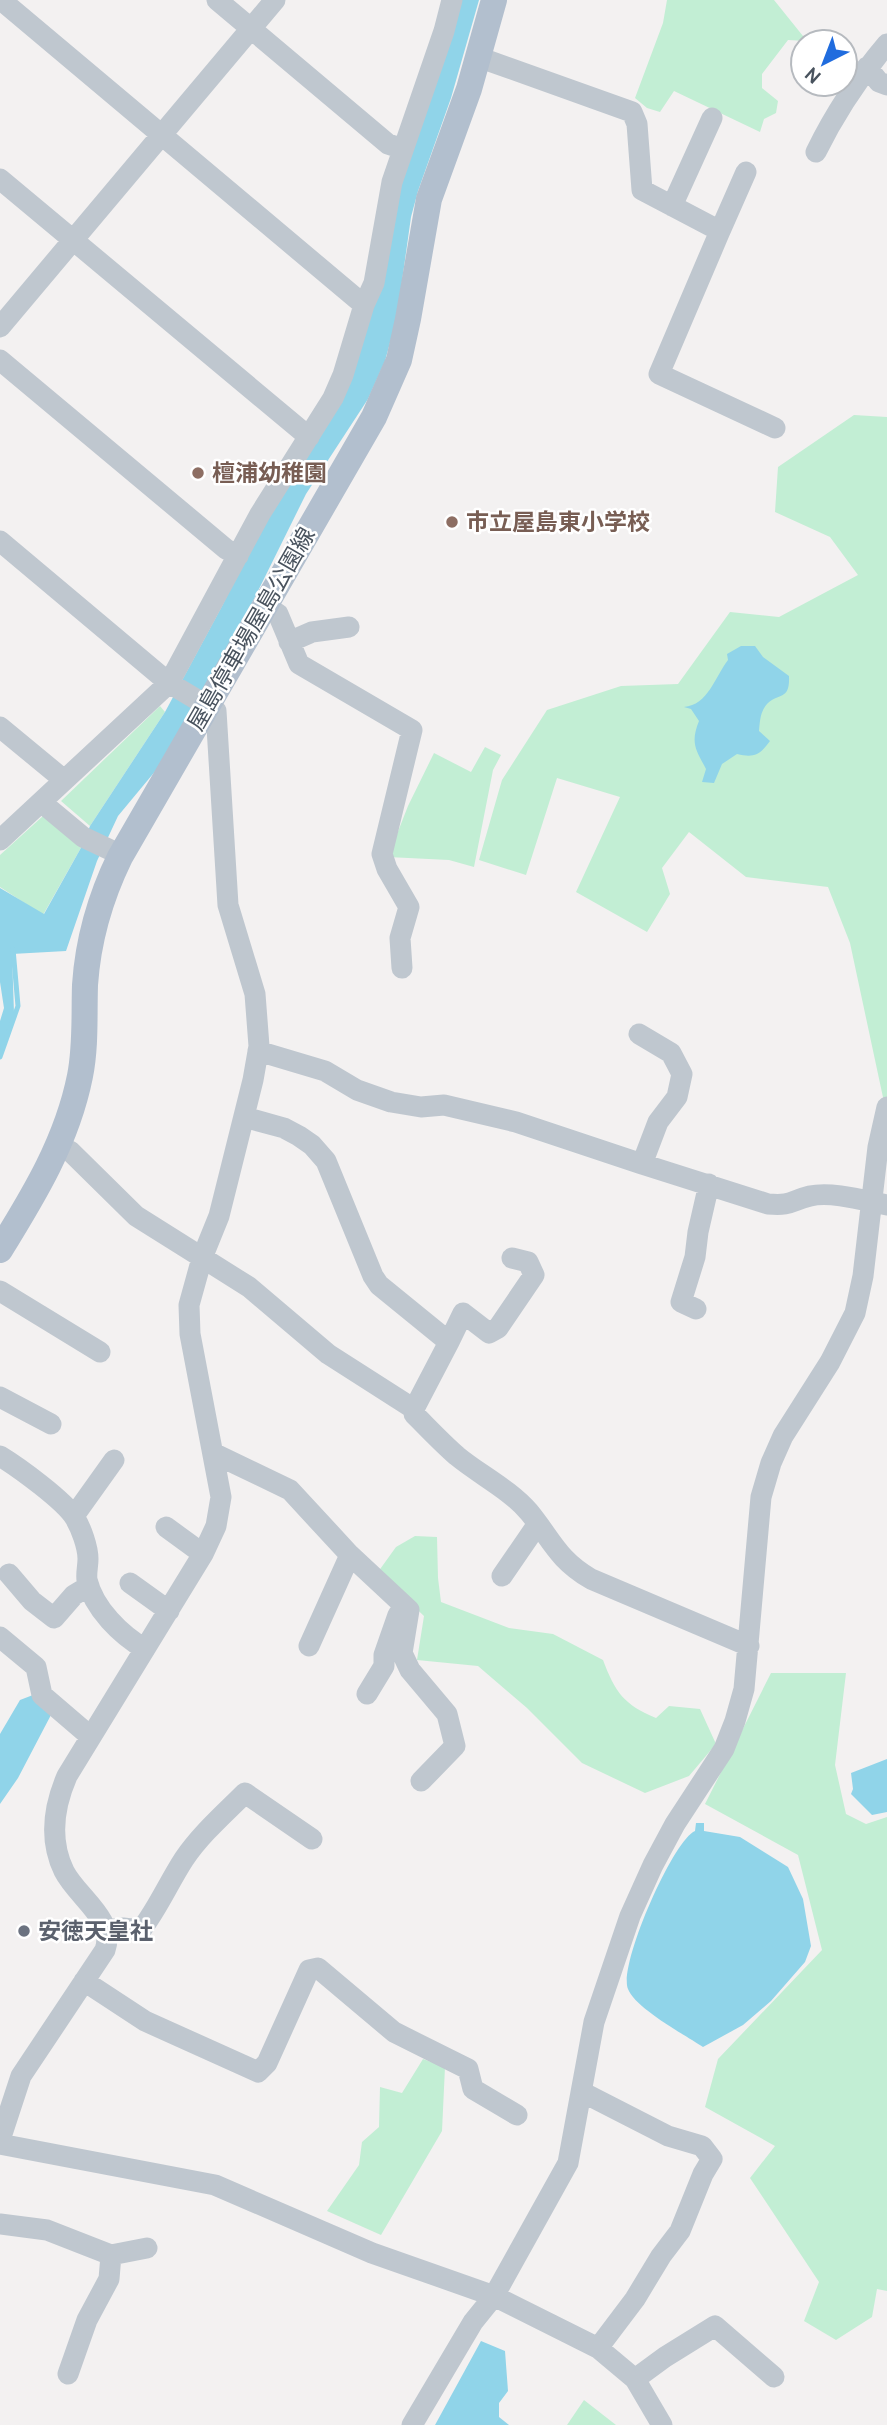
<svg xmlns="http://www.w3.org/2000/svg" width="887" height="2425" font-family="Cabin,'Noto Sans JP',sans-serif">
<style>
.green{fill:#c2eed4}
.water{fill:#90d4e9}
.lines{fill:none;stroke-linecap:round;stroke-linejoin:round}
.stream{stroke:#90d4e9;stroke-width:5}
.minor{stroke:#bfc7cf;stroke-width:21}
.major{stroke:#b2bfce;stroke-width:26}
.education-dot{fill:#8d6e63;stroke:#fff;stroke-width:2.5}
.worship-dot{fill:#6b7280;stroke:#fff;stroke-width:2.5}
.labels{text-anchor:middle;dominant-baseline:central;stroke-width:5;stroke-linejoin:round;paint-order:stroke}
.education-label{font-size:23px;font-weight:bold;fill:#785e54;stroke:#fff;text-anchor:start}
.street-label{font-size:23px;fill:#49535e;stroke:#fff}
.worship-label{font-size:23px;font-weight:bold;fill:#5b616d;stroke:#fff;text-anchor:start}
</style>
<rect width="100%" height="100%" fill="#f3f1f1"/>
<path class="green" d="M 667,0 L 774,0 L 807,41 L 788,40 L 762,74 L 762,88 L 778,101 L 776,113 L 764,119 L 760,132 L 674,91 L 660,112 L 647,108 L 635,98 L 663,23 Z
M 854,415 L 887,417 L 887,1116 L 850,943 L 828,887 L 746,877 L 689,832 L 662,868 L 670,894 L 647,932 L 576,892 L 620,797 L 557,778 L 526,875 L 479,860 L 502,780 L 547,710 L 621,686 L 678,684 L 730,612 L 779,617 L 858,575 L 830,537 L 775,512 L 778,467 Z
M 160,706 L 165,712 L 90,826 L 61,801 Z
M 485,747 L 501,755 L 493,770 L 474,867 L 449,860 L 388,857 L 408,806 L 434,753 L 471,772 Z
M 43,816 L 82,846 L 43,915 L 0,887 L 0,855 Z
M 415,1536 L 437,1537 L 438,1578 L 441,1602 L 509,1628 L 553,1634 L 603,1660 C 615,1692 624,1705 656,1718 L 669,1706 L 700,1709 L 716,1744 L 689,1776 L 645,1793 L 582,1763 L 527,1708 L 478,1666 L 417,1660 L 424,1616 L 378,1572 L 396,1547 Z
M 771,1673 L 846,1673 L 835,1765 L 846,1814 L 866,1824 L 887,1817 L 887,2291 L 877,2289 L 872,2317 L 836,2340 L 804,2321 L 819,2282 L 750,2178 L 775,2146 L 705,2107 L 718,2059 L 822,1950 L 798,1855 L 705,1804 Z
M 423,2059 L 445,2067 L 442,2131 L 381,2235 L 327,2211 L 359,2165 L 362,2142 L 379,2127 L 380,2087 L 402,2093 Z
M 584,2400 L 616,2425 L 567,2425 Z"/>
<path class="water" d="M 455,0 L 479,0 L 451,98 L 418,191 L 411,217 L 397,317 L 385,361 L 368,399 L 306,494 L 248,611 L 157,769 L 118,816 L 97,861 L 66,951 L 12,954 L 14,1013 L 0,1052 L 0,1021 L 4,1008 L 0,982 L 0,888 L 44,914 L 82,846 L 90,826 L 165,712 L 222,606 L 252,543 L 339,399 L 387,216 Z
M 741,646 L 755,646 L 763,657 L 789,676 C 790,701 779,692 767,704 C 760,712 760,721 759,731 L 770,741 C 760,755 754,758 737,754 L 722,764 L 714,783 L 702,782 L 706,769 C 696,750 690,743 699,721 L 691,709 L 684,707 C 708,705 715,677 728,660 L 727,654 Z
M 33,1695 L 52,1713 L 18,1778 L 0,1804 L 0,1734 L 20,1700 Z
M 887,1759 L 887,1812 L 872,1815 L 851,1794 L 853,1789 L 851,1773 Z
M 696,1823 L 704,1823 L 704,1831 L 740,1837 L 788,1867 L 803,1899 L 811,1946 L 805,1962 L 771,2001 L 743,2025 L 703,2047 C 685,2035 635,2008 628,1989 C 618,1966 673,1840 695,1831 Z
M 481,2341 L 505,2351 L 508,2391 L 499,2403 L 499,2417 L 509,2425 L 435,2425 Z"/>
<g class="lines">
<path class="stream" d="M 0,1057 L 18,1006 L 13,949"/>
<path class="minor" d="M 1,0 L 364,305
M 217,0 L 388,144 L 403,149
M 478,57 L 632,112 L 637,124 L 642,190 L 720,231 L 659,374 L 775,428
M 867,67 L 879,82 L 887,85
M 816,152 C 835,113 859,77 887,44
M 0,179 L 309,437
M 672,206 L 712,118
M 720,231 L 746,172
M 0,327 L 275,0
M 0,360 L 226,549 L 238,556
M 0,541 L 169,683 L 216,711 L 228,905 L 255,994 L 259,1046 L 253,1080 L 219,1216 L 202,1258 L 189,1305 L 190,1334 L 221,1497 L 216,1526 L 203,1554 L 67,1776 C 54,1806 49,1840 64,1871 C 77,1897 116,1919 105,1950 L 21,2076 L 0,2140
M 264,607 L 278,614 L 299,664 L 412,730 L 382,854 L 387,869 L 409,907 L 400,938 L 402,968
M 289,642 L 312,632 L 349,627
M 0,727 L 64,780
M 41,802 L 83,837 L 121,855
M 0,840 L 169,683 L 260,514 L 333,398 L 343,375 L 364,305 L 374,283 L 392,182 L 444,31 L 452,0
M 258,1051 L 325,1071 L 357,1090 L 391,1102 L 421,1107 L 444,1105 L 516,1122 L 642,1164 L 658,1122 L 677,1097 L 682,1074 L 671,1053 L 639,1034
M 244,1117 L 284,1128 L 299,1136 L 312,1145 L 326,1161 L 373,1276 L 379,1285 L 449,1342 L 414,1409 L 414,1414 C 428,1428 442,1443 457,1456 C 480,1475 509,1489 529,1512 C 552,1540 557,1559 591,1579 L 749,1646
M 59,1147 L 70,1151 L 136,1216 L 249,1287 L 328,1354 L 414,1409
M 642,1164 L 768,1204 C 792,1206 790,1201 810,1196 C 832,1191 866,1201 887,1205
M 0,1291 L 100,1352
M 696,1309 L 681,1302 L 695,1257 L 698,1232 L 709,1184
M 449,1342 L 463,1313 L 489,1333 L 498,1328 L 534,1275 L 528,1262 L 512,1258
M 0,1397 L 51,1424
M 213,1453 L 290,1490 L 350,1555 L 409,1610 L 402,1653 L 410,1670 L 447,1714 L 455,1746 L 421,1781
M 0,1456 C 18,1467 65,1501 75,1518 C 81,1528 88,1547 88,1559 C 88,1566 86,1573 87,1580 C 94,1609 121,1635 145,1649
M 74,1516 L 114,1460
M 166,1527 L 203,1554
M 9,1574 L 32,1601 L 54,1618 L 74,1595 L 89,1586
M 502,1576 L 537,1525
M 130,1583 L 169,1611
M 0,1637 L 36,1667 L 42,1695 L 91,1737
M 309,1646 L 350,1555
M 367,1694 L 384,1666 L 384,1655 L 398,1615
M 108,1930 L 123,1928 L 141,1930 C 158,1908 169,1882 184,1859 C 201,1834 224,1814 245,1793 L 312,1839
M 84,1981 L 145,2021 L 258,2072 L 267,2063 L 309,1970 L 318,1968 L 394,2032 L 468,2069 L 473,2089 L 517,2115
M 582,2092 L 668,2136 L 702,2146 L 712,2159 L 703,2174 L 680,2231 L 661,2256 L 635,2299 L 598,2348
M 0,2144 L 215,2185 L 372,2253 L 494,2296 L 598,2348 L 635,2379 L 662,2425
M 0,2224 L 47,2230 L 111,2255 L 147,2248
M 68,2374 L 87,2320 L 109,2279 L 111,2255
M 635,2379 L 665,2357 L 715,2326 L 774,2377
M 412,2425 L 473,2322 L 494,2296 L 568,2163 L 594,2022 L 630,1916 L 653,1865 L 675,1824 L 724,1749 L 735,1721 L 744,1689 L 761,1497 L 771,1463 L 783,1436 L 830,1362 L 855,1313 L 863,1276 L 878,1147 L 887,1107"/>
<path class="major" d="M 0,1250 C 34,1195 67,1141 80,1076 C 86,1046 84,1016 85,985 C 88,940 100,898 120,857 L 374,417 L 399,360 L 408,319 L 429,199 L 469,89 L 494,0"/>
</g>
<g class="education-dot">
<circle cx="198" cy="473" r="7"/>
<circle cx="452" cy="522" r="7"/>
</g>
<circle class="worship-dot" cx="24" cy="1931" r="7"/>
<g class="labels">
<g class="education-label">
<text x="212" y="473">檀浦幼稚園</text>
<text x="466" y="522">市立屋島東小学校</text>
</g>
<g class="street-label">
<text transform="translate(251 629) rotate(-60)">屋島停車場屋島公園線</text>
</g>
<g class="worship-label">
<text x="38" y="1931">安徳天皇社</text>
</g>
</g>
<g transform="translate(824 63) rotate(222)"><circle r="33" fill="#ffffff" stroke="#b6babf" stroke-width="2"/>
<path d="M0-5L12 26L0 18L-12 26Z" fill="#206cde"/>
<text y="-10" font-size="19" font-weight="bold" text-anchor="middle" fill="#49535e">N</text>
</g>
</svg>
